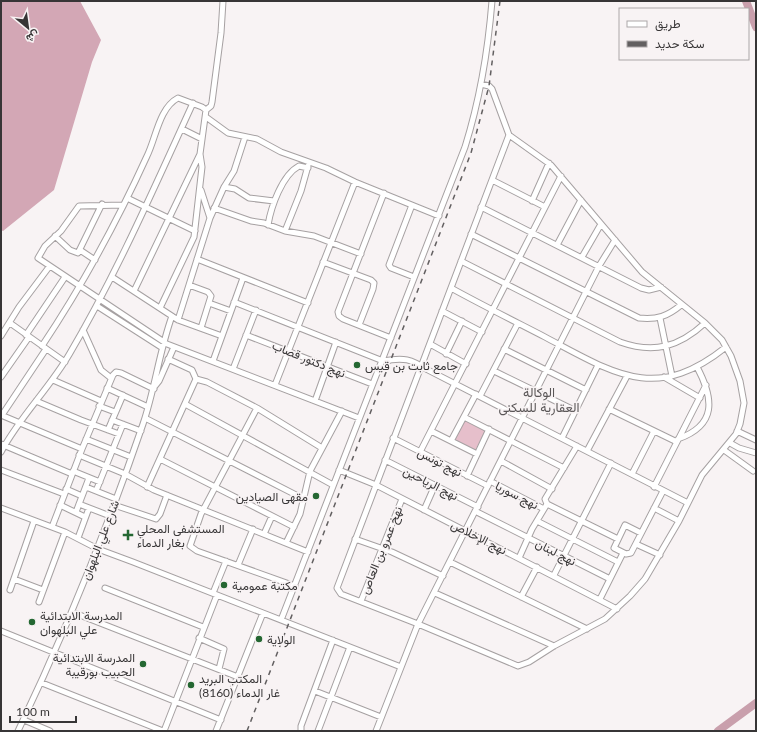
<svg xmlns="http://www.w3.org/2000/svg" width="757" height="732" viewBox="0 0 757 732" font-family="Lato,Vazirmatn,sans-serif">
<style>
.green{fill:#e6bfcb}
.forest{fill:#d3a7b5}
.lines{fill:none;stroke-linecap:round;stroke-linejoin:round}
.river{stroke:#c99fac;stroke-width:8}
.minor-casing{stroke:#a6a1a2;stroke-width:7}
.minor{stroke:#fff;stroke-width:5}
.rail{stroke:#625f60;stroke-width:1.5;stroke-dasharray:5 5;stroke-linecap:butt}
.poi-dot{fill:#246732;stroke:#f8f3f4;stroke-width:1.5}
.labels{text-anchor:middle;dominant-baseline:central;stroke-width:3.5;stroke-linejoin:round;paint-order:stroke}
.street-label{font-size:12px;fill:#373536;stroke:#f8f3f4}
.poi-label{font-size:12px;fill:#373536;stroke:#f8f3f4;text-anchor:start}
.neighbourhood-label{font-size:13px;fill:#5a5657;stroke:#f8f3f4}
</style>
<rect width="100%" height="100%" fill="#f8f3f4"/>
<!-- green -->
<path class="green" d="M465 419 486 430 475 451 454 440Z"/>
<!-- forest -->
<path class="forest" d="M1 1H80L101 40 92 62 54 190 3 231 1 230Z"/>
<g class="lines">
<!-- river -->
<path class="river" d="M746 1 756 27
M718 731 756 703"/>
<defs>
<path id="minor" d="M481 84 489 86 492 89 509 135 551 165 642 272 705 323 722 340 731 356 740 381 744 403 740 424 736 434 702 475 679 521 645 579 630 596 605 619 554 646 529 662 518 666 418 624 341 594 337 588 509 135
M206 110 211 106 212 102 221 33 223 1
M206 117 228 133 257 139 281 152 326 168 355 182 439 216
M182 129 202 139
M492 180 545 207
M224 187 235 189 249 198 274 201
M201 190 210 218
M384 193 338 312 339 316 343 319 391 338
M127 198 195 231
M532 201 549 163
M123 205 79 206 61 231 45 246 38 258 167 344 359 418
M412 205 389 265 391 268 414 277
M481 207 641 288 649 290 661 287
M214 208 251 221 264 223 285 231 314 236 361 254
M268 225C271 207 282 175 299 166L308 168
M285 231 301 191 308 166
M471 234 639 318C657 320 668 316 681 305
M55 236 70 250 78 253 102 204
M557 245 581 200
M80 250 95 260
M582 257 601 224
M197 259 308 303
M461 261 620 342C654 354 679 347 705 323
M323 262 371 280 374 283 373 289 359 325
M112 277 178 320 222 336
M189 285 208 292 211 296 201 328
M451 288C482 305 514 321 545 337 615 374 656 403 726 347
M234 302 383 361C404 357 411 359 428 370L688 503
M209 303 231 311
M97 306 161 347
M160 308 194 237 202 167 200 154
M442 311 482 332
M660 318 672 376
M178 320 210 218 224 187 234 171 245 137
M10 323 65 362
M83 330 101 370 111 378
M26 335 65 277
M246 335 372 384
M1 336 19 307 49 267
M430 344 466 364
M42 346C82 286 117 222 147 156 156 138 159 108 178 98L202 107 206 110 200 154 134 291
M504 349 586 390
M446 354 462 321
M213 361 243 278
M233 369 256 310
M494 371 576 411
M1 377 29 337
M664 377 700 398
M196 379 207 382 257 408 322 448
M53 380 101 401
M275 385 355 182
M155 386 159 381 174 347
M107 388 148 407
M480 396 518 323
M36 401 81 420 119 434
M315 401 336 342
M185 404 333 485
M99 406 115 412
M257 408 201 514 190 546 197 551 295 586
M609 409 677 442
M1 415 82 449
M2 415 46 349
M464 417 564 468
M145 418 304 499
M112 420 141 431
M108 430 123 395
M431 431 477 454
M737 431 756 440
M393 438 488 486
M562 438 598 365
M86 439 131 457
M678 439C717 425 714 399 697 367
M451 441 476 394
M730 443 739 448 756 453
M1 444 72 474
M724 450 753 471
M587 451 627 376
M1 452C20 416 50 388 70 353 117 273 154 188 193 103
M420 452 561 176
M79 455 125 474 154 490 308 552
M160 459 294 527
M385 460 478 507
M501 461 552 489
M1 470 64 494
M339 470 376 485 617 609
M73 471 100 482
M632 474 654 431
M467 476 489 429
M490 481 544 509
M86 487 116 499
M147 487 196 379 192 370 168 359
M654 487 706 385
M66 489 82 496
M96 491 123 424
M79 504 110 516
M547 504 618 539
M60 505 85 517
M114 505 156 519 160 514 167 495
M1 508 65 532 98 549 133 562 401 667
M654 508 679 521
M424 510 435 485
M475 511 610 579 623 553
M76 512 89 478
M537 521 618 562
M52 527 82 449 113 375 116 372 121 373 154 389
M641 533 625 525 614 548 626 554 631 553 663 491
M264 534 272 516
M78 538 89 508
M355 539 392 552 443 576
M286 543 300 514 310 471 342 411
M636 544 660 555
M519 558 532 529 547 504 545 499 577 446
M450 562 587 629
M238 565 253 529
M554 575 611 463
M14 579 43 590
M105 588 203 627
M10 590 34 521
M213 593 226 561
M435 593 554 646
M521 597 537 567
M600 599 610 579
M361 601 402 499
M39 602 65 532
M72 612 238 677
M281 620 465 147C480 99 488 51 492 1
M1 631 221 720
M199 638 224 649 219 669
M42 683 163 731
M315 691 381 717
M24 720 50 731
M18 731C66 631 107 529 143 424 155 389 159 352 172 316
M164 731 217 595
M216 731 263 613
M301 731V726L333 640
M318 731 350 647
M376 731 418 624 599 266 615 240"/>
</defs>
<!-- minor casing -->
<use href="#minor" class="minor-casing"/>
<!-- minor -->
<use href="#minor" class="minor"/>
<!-- rail -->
<path class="rail" d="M247 731 471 153 489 86 500 1"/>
</g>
<!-- markers -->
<g class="poi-dot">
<circle cx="357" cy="365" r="4"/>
<circle cx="316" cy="496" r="4"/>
<path d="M126 529h4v4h4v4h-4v4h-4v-4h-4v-4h4z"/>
<circle cx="224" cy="585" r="4"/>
<circle cx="32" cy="622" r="4"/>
<circle cx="259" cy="639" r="4"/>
<circle cx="143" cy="664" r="4"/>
<circle cx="191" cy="685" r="4"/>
</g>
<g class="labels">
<!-- street labels -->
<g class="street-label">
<text transform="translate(309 359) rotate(22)">نهج دكتور قصاب</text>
<text transform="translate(440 462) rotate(27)">نهج تونس</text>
<text transform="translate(431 483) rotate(27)">نهج الرياحين</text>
<text transform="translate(517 495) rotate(27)">نهج سوريا</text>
<text transform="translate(479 537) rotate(27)">نهج الإخلاص</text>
<text transform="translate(100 540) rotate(-69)">شارع علي البلهوان</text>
<text transform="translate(381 550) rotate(-68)">نهخ عمرو بن العاص</text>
<text transform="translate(556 552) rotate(27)">نهج لبنان</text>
</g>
<!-- poi labels -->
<g class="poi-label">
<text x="365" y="365">جامع ثابت بن قیس</text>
<text x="308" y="496" text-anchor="end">مقهى الصيادين</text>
<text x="137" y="528">المستشفى المحلي<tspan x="137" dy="14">بغار الدماء</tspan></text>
<text x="232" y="585">مكتبة عمومية</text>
<text x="40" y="615">المدرسة الابتدائية<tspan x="40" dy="14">علي البلهوان</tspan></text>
<text x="267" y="639">الولاية</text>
<text x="135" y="657" text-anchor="end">المدرسة الابتدائية<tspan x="135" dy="14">الحبيب بورقيبة</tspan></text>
<text x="199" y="678">المكتب البريد<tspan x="199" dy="14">غار الدماء (8160)</tspan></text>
</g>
<!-- neighbourhood labels -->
<g class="neighbourhood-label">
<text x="539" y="392">الوكالة<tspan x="539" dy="15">العقارية للسكنى</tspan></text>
</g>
</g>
<!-- border -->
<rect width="757" height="732" fill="none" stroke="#373536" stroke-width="4"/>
<!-- legend -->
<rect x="619" y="8" width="130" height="52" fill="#f8f3f4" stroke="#aba7a8"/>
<rect x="627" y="21" width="20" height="6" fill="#ffffff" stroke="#aba7a8"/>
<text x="655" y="28" font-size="12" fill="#373536">طريق</text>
<rect x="627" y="41" width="20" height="6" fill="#625f60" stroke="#aba7a8"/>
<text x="655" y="48" font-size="12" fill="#373536">سكة حديد</text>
<!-- north arrow -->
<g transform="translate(28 28) rotate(151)" stroke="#f8f3f4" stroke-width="3" paint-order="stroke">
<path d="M0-3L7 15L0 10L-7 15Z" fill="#373536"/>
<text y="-6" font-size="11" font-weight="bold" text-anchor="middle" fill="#373536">ش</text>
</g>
<!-- scale -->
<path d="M10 716v6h66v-6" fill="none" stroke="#373536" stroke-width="2"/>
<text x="16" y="716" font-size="12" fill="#373536" stroke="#f8f3f4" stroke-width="3" paint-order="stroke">100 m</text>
</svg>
